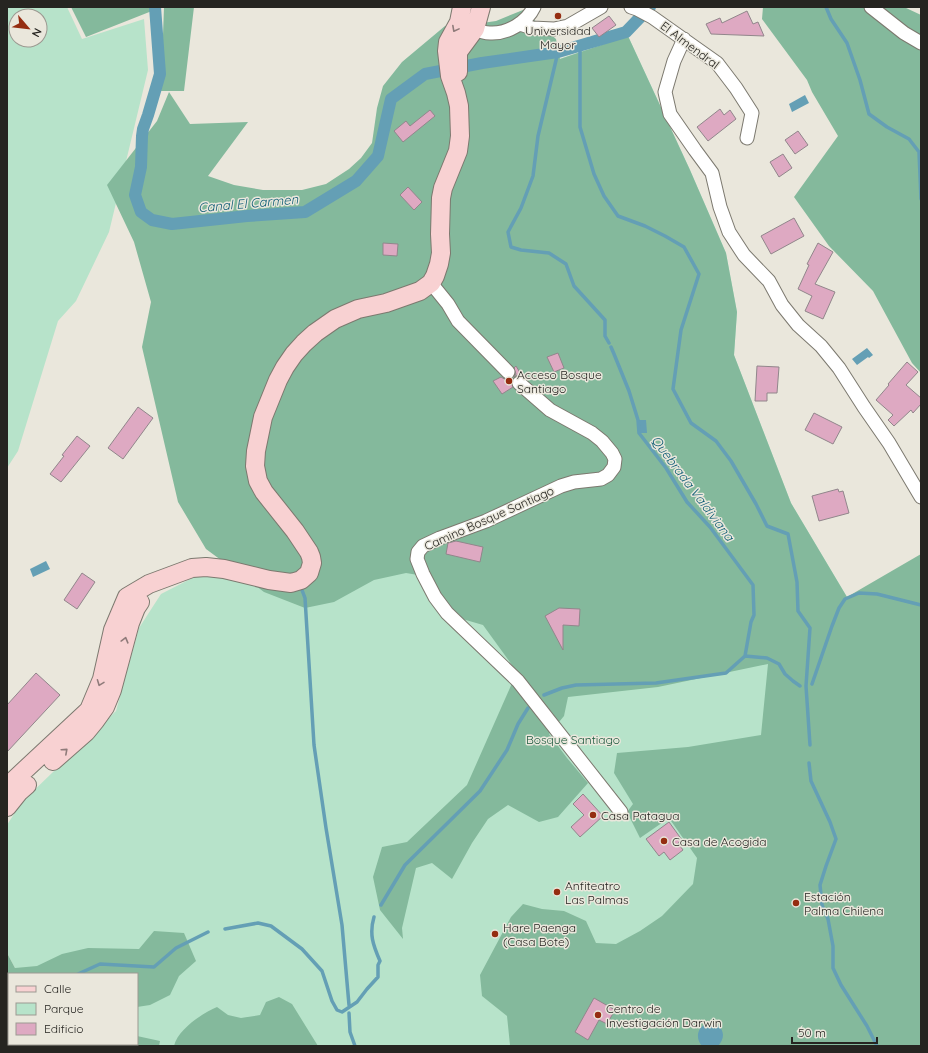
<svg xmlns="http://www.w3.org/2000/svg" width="928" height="1053" viewBox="0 0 928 1053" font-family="Quicksand,sans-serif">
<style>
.green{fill:#b7e3ca;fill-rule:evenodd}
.forest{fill:#84b99c}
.water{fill:#649fb5}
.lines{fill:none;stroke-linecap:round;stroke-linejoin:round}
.stream{stroke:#649fb5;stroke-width:3.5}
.canal{stroke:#649fb5;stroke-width:12}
.building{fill:#dea9c2;stroke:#91868b}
.street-casing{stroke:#7c796f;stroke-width:15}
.secondary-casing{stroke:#7c796f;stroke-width:20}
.street{stroke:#fff;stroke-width:13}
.secondary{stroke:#f8d1d2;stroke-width:18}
.oneway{stroke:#8f7b7a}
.poi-dot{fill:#952d11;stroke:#eae7dc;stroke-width:1.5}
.labels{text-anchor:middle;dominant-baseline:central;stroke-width:3;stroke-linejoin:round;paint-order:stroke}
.poi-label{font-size:12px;fill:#262521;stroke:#eae7dc;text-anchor:start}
.street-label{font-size:12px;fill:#262521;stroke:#eae7dc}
.park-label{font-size:12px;fill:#1a593d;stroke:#eae7dc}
.water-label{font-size:13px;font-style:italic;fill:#0c5c74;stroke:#eae7dc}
</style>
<rect width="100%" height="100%" fill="#eae7dc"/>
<!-- green -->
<path class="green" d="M7 7H67L82 39 144 19 148 70 109 232 76 301 58 321 18 451 7 468ZM16 16H40V40H16Z
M628 36 690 170 726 253 737 312 734 355 791 503 847 597 921 1046H7V1001L9 1044H137V974H28L15 968 7 953V825L21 803 116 711 139 628 161 594 204 572 266 585 559 59Z"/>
<!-- forest -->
<path class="forest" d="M71 7H162L86 37Z
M164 7H194L184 91H161Z
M763 7H904L921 15V373L912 363 873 291 829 246 794 197 838 136 812 92 807 80 762 19Z
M523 10 556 39 560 59 628 36 690 170 726 253 737 312 734 355 791 503 847 597 921 554V1046H506L510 1045 507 1016 482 996 480 975 511 917 523 904 542 909 564 911 586 921 596 943 616 944 640 931 662 916 693 884 697 858 669 818 640 838 627 812 633 804 614 773 617 753 688 747 761 735 768 664 658 687 568 697 564 716 549 734 567 758 588 783 558 817 539 822 508 805 488 819 472 843 452 879 432 863 416 868 402 928 403 939 380 910 373 877 382 847 407 842 467 785 517 672 483 625 459 618 440 596 430 577 406 573 374 580 334 602 305 608 264 592 206 549 178 502 142 347 151 302 134 242 107 185 157 121 169 92 190 124 248 122 208 176 234 185 263 190H302L326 184 349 169 361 158 372 143 377 108 383 86 402 62 445 26 455 24H475L496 21Z
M154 931 184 933 196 961 179 976 170 995 150 1005 137 1007V974H9V1044H20L19 1046H7V953L15 968 37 966 62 954 88 948 139 949Z
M279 997 292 1004 318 1046H174C178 1029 203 1013 217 1007L228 1015 241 1018 260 1015 266 1002Z
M137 1036 160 1041 159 1046H98L102 1044H137Z"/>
<!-- water -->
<path class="water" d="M805 95 809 103 792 112 789 104Z
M867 348 873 355 869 358 868 357 857 365 852 359Z
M646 420 647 433H639L638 420Z
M46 561 50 569 33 577 30 569Z
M708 1023C722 1022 728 1036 718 1046H702C695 1038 697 1027 708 1023Z"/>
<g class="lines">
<!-- stream -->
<path class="stream" d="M826 7 831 19 847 43 860 80 869 114 887 127 909 139 919 152 921 199
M580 45V127L594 174 604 196 618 216 645 226 665 236 684 247 699 274 681 330 673 389 691 423 716 441 731 461 756 504 767 526 788 534 797 582 798 611 810 628 806 686 810 745
M558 52 538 136 533 176 521 208 508 232 511 247 521 250 549 253 566 264 574 286 605 320V336L609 343
M302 590 305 598 314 745 326 828 342 925 349 1005
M745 656 767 658 779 664 785 674 793 681 800 686
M812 684 832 626 839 608 845 599 859 593 877 594 921 605
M544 695 562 688 576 685 656 683 726 673 745 656 751 622 754 615 753 585 710 527 687 502 666 468 639 433 638 420 629 391 614 354 611 347
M809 763 811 781 830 822 836 839 826 866 820 885 822 905 828 919 833 946V968L841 985 867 1026 877 1046
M381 905 405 865 480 791 507 750 518 724 528 708
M225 929 258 923 271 926 302 949 322 971 332 1001 337 1010 342 1012 357 1002 367 989 378 977V965L380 961C373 945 369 934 374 917
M78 974 100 964 154 967 176 948 208 932
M7 1005H9
M349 1013 350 1032 355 1046"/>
<!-- canal -->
<path class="canal" d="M155 7 160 74 148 115 143 129 142 136 141 167 135 195 141 212 152 220 172 224 247 216 305 212 356 181 378 156 391 99 425 74 482 63 558 52 626 32 650 7"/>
</g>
<!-- building -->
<path class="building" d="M747 11 753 24 758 22 764 36 711 34 706 24 720 18 722 23Z
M609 16 616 25 599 37 592 28Z
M720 109 724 115 730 110 736 119 708 141 697 127Z
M430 110 435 116 403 142 394 131 406 121 410 126Z
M798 131 808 145 795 154 785 140Z
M783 154 792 168 779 177 770 162Z
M408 187 422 202 414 210 400 195Z
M794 218 804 236 771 254 761 236Z
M383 243 398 244 397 256 383 255Z
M818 243 833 252 815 284 835 292 823 319 805 311 812 296 798 289 809 265 807 264Z
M558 353 564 368 554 372 547 357Z
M907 362 918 372 906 385 921 398V404L913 413 911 410 894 426 888 420 893 415 876 400 889 385 888 384Z
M516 366 522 376 517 375 514 377 516 374 514 368Z
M757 366 779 367 777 393H767V401H755Z
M501 377 506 380H510L513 378 511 382 513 387 502 394 493 381Z
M138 407 153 418 123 459 108 448Z
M814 413 842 427 833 444 805 430Z
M77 436 90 446 61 482 50 474 64 456 62 455Z
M838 489 839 492 843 491 849 513 819 521 812 496Z
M456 541 483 547 480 562 446 554 448 543Z
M82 573 95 582 77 609 64 600Z
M559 608 580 609 579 626 563 625V650L545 616Z
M36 673 60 695 7 752V705Z
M583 794 603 816 580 837 571 827 584 815 573 804Z
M669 822 682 840 678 843 683 850 670 860 664 852 659 856 646 839Z
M594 998 615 1010 607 1024 599 1020 588 1040 575 1032Z"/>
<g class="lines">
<defs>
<path id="street" d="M631 7 637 9 652 17 717 63 736 88 752 113 747 138
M871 7 904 33 921 43
M520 24 532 28 554 29 568 26 601 7
M475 29C479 31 485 33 490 33 508 34 527 22 534 7
M684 39 674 61 665 92 670 114 695 150 712 173 720 207 729 232 744 255 769 281 782 305 798 325 821 346 839 368 864 407 889 443 921 497
M431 283 448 304 458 321 508 372
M519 383 550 410 592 433 602 441 612 453 615 459 614 467 608 475 601 479 574 482 561 486 486 521 440 538 423 546 418 552 417 559 423 574 435 597 447 613 518 681 621 812"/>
<path id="secondary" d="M458 72V52L475 29 481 7
M53 761 86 732 95 721 105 707 112 690 130 623 136 608 140 602
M7 790 13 781 89 710 102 679 113 630 127 597 149 584 192 568 206 567 224 569 269 580 291 583 301 580 309 573 312 563 311 557 309 552 295 531 264 492 258 481 255 466 256 451 263 417 278 380 285 367 294 354 304 343 315 333 335 319 358 309 386 303 420 291 431 283 435 276 439 264 441 253 440 234 441 198 443 188 458 151 460 136 459 106 456 93 450 76 447 51 448 42 459 22 462 7
M7 807 19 792 27 785"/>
</defs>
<!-- street casing -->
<use href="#street" class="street-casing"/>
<!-- secondary casing -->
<use href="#secondary" class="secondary-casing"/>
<!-- street -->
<use href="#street" class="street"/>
<!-- secondary -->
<use href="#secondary" class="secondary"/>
</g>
<!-- one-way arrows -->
<defs><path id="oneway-chevron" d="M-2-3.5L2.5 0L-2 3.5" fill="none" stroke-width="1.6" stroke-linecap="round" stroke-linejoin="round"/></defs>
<g class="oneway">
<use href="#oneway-chevron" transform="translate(455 29) rotate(118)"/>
<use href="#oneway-chevron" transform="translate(125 640) rotate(-75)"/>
<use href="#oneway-chevron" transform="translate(100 683) rotate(111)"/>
<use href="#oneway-chevron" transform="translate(65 751) rotate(-42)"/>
</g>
<!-- markers -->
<g class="poi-dot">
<circle cx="558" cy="16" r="4"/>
<circle cx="509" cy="381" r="4"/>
<circle cx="593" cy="815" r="4"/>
<circle cx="664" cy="841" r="4"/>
<circle cx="557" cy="892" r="4"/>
<circle cx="796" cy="903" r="4"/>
<circle cx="495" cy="934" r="4"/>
<circle cx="598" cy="1015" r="4"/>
</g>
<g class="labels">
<!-- poi labels -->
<g class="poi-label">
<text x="558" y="30" text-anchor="middle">Universidad<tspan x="558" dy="14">Mayor</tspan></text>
<text x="517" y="374">Acceso Bosque<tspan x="517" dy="14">Santiago</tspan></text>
<text x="601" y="815">Casa Patagua</text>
<text x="672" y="841">Casa de Acogida</text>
<text x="565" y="885">Anfiteatro<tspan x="565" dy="14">Las Palmas</tspan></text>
<text x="804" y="896">Estación<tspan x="804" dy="14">Palma Chilena</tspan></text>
<text x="503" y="927">Hare Paenga<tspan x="503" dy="14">(Casa Bote)</tspan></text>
<text x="606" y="1008">Centro de<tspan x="606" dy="14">Investigación Darwin</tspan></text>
</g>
<!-- street labels -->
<g class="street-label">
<text transform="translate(690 45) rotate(37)">El Almendral</text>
<text transform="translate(489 518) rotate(-24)">Camino Bosque Santiago</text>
</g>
<!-- park labels -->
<g class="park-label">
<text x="573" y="739">Bosque Santiago</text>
</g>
<!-- water labels -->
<g class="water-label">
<text transform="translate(248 203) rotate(-5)">Canal El Carmen</text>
<text transform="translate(693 488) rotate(53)">Quebrada Valdiviana</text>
</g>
</g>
<!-- border -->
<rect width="928" height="1053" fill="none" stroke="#262521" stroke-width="16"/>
<!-- legend -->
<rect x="8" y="973" width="130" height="72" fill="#eae7dc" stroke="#9c9991"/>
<rect x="16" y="986" width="20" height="6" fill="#f8d1d2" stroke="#9c9991"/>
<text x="44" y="993" font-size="12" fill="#262521">Calle</text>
<rect x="16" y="1003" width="20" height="12" fill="#b7e3ca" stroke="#9c9991"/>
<text x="44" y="1013" font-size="12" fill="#262521">Parque</text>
<rect x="16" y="1023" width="20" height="12" fill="#dea9c2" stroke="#9c9991"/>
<text x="44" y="1033" font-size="12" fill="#262521">Edificio</text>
<!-- north arrow -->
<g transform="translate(28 28) rotate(118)"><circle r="19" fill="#eae7dc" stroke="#9c9991"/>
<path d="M0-3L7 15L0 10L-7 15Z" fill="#952d11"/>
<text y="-6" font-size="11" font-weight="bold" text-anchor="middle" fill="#262521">N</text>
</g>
<!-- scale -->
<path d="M792 1037v6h85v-6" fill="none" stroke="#262521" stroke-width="2"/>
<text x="798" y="1037" font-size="12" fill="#262521" stroke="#eae7dc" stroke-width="3" paint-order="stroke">50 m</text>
</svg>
